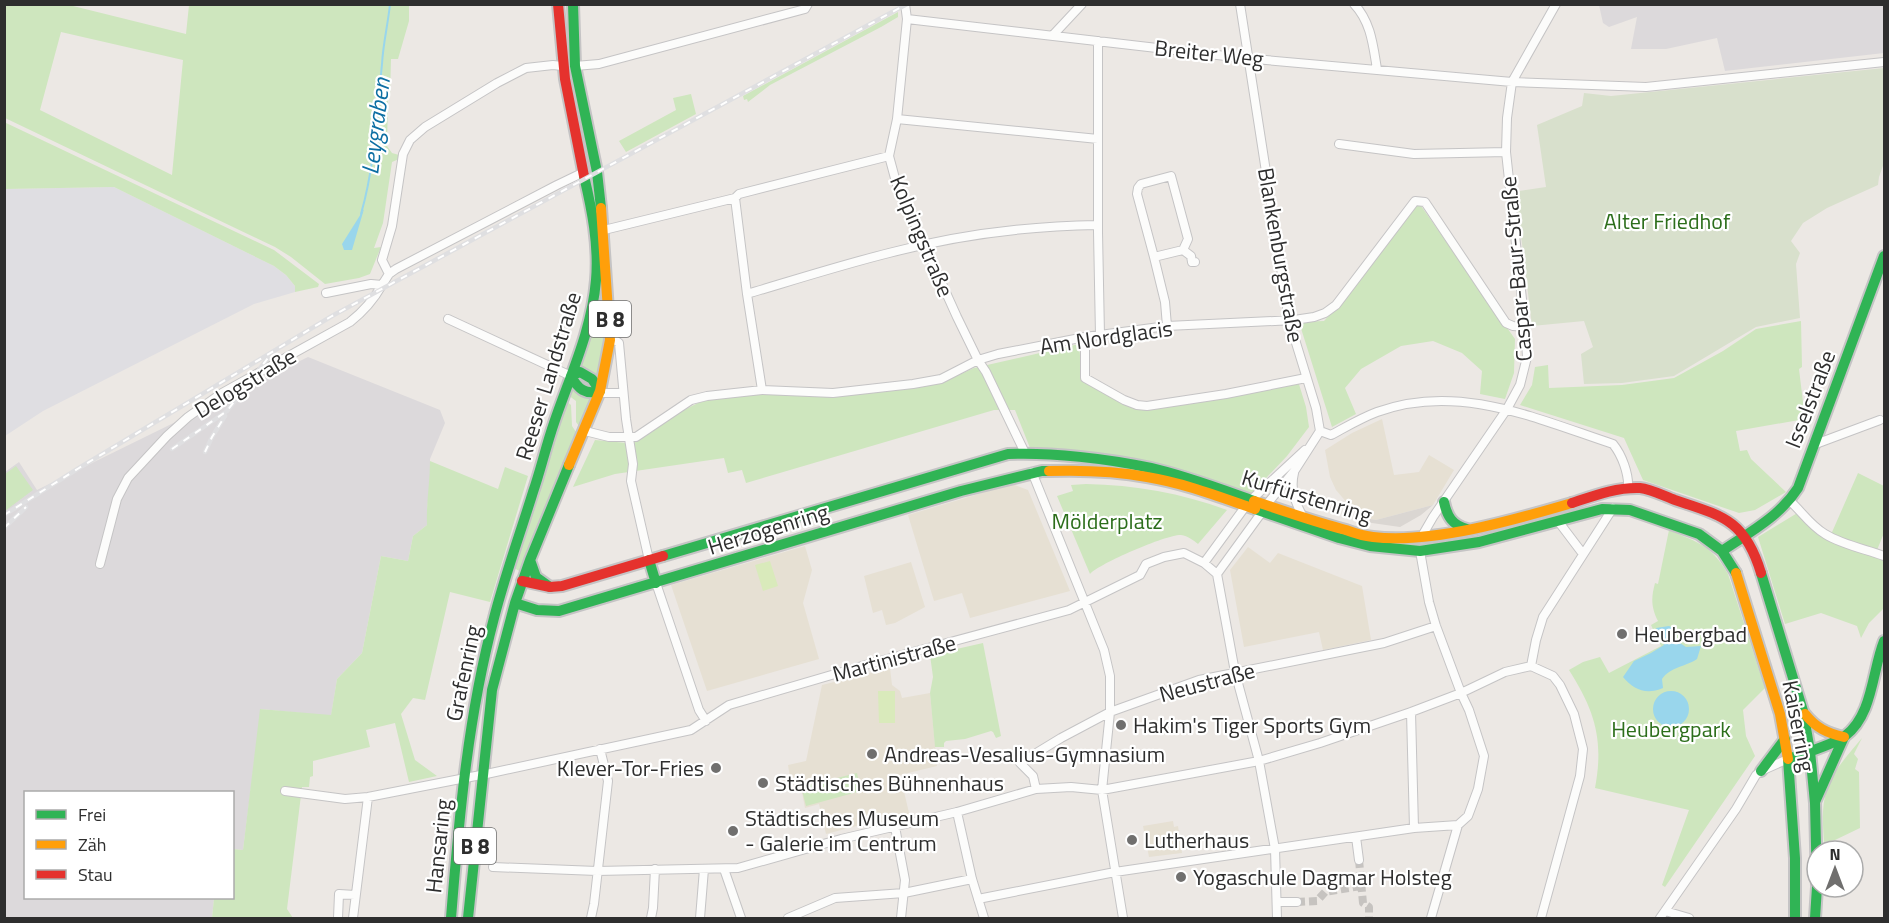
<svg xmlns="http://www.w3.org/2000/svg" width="1889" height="923" viewBox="0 0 1889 923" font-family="'Titillium Web',sans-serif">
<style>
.industrial{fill:#dcd9db}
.education{fill:#e6e0d3}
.airport{fill:#dfdee2}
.green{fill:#cee6be;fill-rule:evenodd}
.cemetery{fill:#d8e0cc}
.pitch{fill:#d9eabb}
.plaza{fill:#dad6d2}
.water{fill:#99d6ec}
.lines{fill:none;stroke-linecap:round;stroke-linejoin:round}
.stream{stroke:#99d6ec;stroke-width:2}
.street-tunnel{stroke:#c6c3c0;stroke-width:8;stroke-dasharray:8 4;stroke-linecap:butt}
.street-casing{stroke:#c5c4c5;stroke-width:10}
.fast-casing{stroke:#c5c4c5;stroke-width:14}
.slow-casing{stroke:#c5c4c5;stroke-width:14}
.jam-casing{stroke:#c5c4c5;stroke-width:14}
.street{stroke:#fcfcfb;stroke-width:8}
.fast{stroke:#30b455;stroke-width:10}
.slow{stroke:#ff9f0a;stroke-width:10}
.jam{stroke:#e5322d;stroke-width:10}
.rail-casing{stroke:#dfdfe1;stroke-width:4.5}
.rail{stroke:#fff;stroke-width:2;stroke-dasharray:7;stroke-linecap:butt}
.poi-dot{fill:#706f6e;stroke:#fff;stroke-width:2}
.labels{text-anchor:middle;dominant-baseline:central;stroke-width:4.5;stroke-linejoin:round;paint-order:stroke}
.shield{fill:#fff;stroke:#6d6d6d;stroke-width:1.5}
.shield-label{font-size:21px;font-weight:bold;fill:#2e2e2e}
.street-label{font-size:22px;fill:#2e2e2e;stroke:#fff}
.park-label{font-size:22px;fill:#2c6e1b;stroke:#fff}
.poi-label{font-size:22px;fill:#2e2e2e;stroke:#fff;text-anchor:start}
.water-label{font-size:24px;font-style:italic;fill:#0d6fa3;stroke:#fff}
</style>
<rect width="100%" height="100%" fill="#ece8e4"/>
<!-- industrial -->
<path class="industrial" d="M1599 5H1884V53L1725 71 1717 38 1666 49H1631L1637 17 1609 27 1603 23Z
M308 357 440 410 445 423 430 459V485L427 509V525L413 536 408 561 381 556 362 653 337 679 331 716 261 709 243 850 233 849 232 792H26V898H214L212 918H5V472L19 462 37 490Z"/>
<!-- education -->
<path class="education" d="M1382 419 1394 475 1419 472 1429 455 1454 470 1433 505 1376 520 1359 517 1336 490 1330 477 1325 450 1352 433Z
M1012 484 1028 490 1070 591 970 618 962 593 934 601 908 515Z
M805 546 812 570 803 603 819 659 707 691 671 585Z
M1248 547 1270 563 1278 553 1362 586 1371 640 1323 650 1319 632 1244 647 1230 570Z
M911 562 925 607 895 623 886 625 882 610 873 613 864 576Z
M890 668 892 685 900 691 902 698 930 693 937 766 900 775 910 817 869 827 868 823 826 834 819 804 805 808 800 782 791 784 788 765 806 761 822 685Z
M1173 821 1174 827 1178 826 1182 853 1149 857 1143 826Z"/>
<!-- airport -->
<path class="airport" d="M114 187 274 266 286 275 295 286V292L254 304 43 411 5 436 4 189Z"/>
<!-- green -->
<path class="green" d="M5 5H69L186 34 189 5H409V21L398 59H391L390 95 388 99 387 146 392 153 399 155V159L392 162 383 223 374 248 381 247 370 274 359 278 325 284 291 257 275 247 5 118ZM61 32 183 60 172 175 40 110Z
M898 12V17L881 27 770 85 748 102 747 99 744 100 743 96Z
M691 94 696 114 626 152 619 141 676 110 673 98Z
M4 122 274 250 319 284 318 287 295 292V286L286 275 274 266 114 187 5 189Z
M1419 203 1515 339 1514 373 1505 399 1480 394 1482 371 1462 353 1433 341 1401 346 1361 369 1345 388 1356 414 1332 427 1299 322 1324 321 1348 295Z
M600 272 605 339 599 377 578 366Z
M1801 321 1802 367 1799 369 1805 419 1736 431 1740 451 1747 450 1751 459 1786 492 1755 510 1739 513 1643 480 1624 438 1520 405 1532 385 1535 367 1548 365 1549 388 1622 385 1674 378 1723 351 1756 329Z
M1079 344 1082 379 1138 407 1298 381 1306 407 1309 427 1287 456 1251 494 1148 463 1030 448 1015 410H994L746 483 742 470 728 473 724 458 615 474 573 487 595 440 627 443 636 442 680 412 698 403 716 398 763 393 833 397 922 386 942 382 974 368Z
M571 388 593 399 581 429 576 422V401L568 395Z
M566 401 571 405 572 426 578 435 521 572 514 568Z
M430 461 498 489 505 467 528 476 490 602 450 592 425 700 413 698 401 714 415 760 437 776 409 782 395 723 366 730 370 747 313 761V776L310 777 309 787H302L287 909 293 918H212L214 898H232L233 849 243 850 260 709 331 715 337 679 362 653 381 556 408 561 413 536 427 525C426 503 430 483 430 461Z
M16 466 33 490 5 511V474Z
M1858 473 1884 486V533L1875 555 1884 559V608L1869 623 1861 638 1857 626 1821 613 1785 624 1758 537 1799 512 1829 539Z
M1086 484C1135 485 1181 493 1227 510L1198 544C1193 540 1188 536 1181 535 1168 534 1100 563 1090 574L1057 496 1073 491 1071 485Z
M1669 530C1699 543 1711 545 1728 574L1765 688 1743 710 1746 736 1755 756 1665 887 1662 885 1689 810 1595 788C1604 740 1595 711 1569 670L1583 662 1600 657 1609 673 1661 646 1651 625 1658 621C1651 607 1651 598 1655 583L1658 584Z
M983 643 1001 736 996 738 993 732 991 731 965 739 946 741 944 743V747H935L930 693 933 677 930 655Z
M1862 738 1854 754 1858 759 1855 769 1859 772 1860 828 1835 840 1824 842C1823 825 1821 806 1827 790 1833 770 1849 754 1862 738Z
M857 773 861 791 806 806 801 787Z"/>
<!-- cemetery -->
<path class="cemetery" d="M1884 68V163L1879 177 1878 185 1827 208 1803 223 1791 241 1800 253 1796 264 1800 318 1756 327 1674 376 1622 383 1584 384 1581 354 1593 347 1584 321 1532 326 1516 194 1519 191 1546 187 1537 125 1582 106 1584 93 1611 96Z"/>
<!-- pitch -->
<path class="pitch" d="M770 561 778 586 763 591 755 565Z
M878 691H895V723H879Z"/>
<!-- plaza -->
<path class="plaza" d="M1433 505 1421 515 1400 527 1358 521 1359 517 1376 520Z"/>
<!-- water -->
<path class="water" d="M364 209 352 250H344L342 244Z
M1669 626 1677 630V641L1686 647 1701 646 1697 659C1685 667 1670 667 1662 679L1663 688C1646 695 1634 690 1623 677L1634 661 1651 653 1664 645 1656 628Z
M1653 709a18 18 0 1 1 36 0a18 18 0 1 1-36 0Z"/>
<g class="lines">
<!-- stream -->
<path class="stream" d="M361 214C375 165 377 114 382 64 383 44 388 24 390 4"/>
<!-- street-tunnel -->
<path class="street-tunnel" d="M1359 860 1363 903 1369 907V918
M1297 902 1317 901 1325 892 1361 886"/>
<defs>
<path id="street" d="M905 4 907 19 897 119 889 156 896 182 957 317 978 360 986 372 1025 453
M1240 4 1289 320 1316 408 1320 431 1295 470 1267 504
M1354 4C1371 22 1373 45 1377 69
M907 19 1243 58 1512 82 1646 87 1884 62
M1053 35 1082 4
M1098 41V232L1100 335
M575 66 599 64 805 9 808 4
M897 119 1098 139
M1339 144 1414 154 1506 152
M735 198 747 294 762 390
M604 230 735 198 739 194 889 156
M1183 250 1191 256 1192 262H1195
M1154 257 1137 194 1138 188 1141 184 1171 176 1188 239 1183 250 1154 257 1165 302 1167 326
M389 274 382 260 392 226 403 154 410 140 425 127 497 83 526 68 553 65 562 66
M326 293 371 284 382 285 389 274 396 269 557 185 584 172
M747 294C794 280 841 265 889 253 957 235 1027 226 1098 225
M448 319 571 376
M1085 337V378L1124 400 1137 405 1147 406 1226 394 1306 378
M615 340 619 343 626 419 633 464 631 481 649 560
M600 391 604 393H623
M585 431 609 437H636L691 400 707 396 762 390 833 393 913 384 941 379 978 360 998 354 1085 337 1167 326 1294 320 1314 317 1325 313 1336 305 1415 201 1425 202 1506 323 1513 326 1525 327
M1320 431 1331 435C1346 427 1361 418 1377 412 1458 382 1537 419 1613 444 1622 455 1629 474 1628 488
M1813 445 1880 420
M1032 472 1104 650 1110 676V712L1102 790 1123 918
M1294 473C1290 489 1295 502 1303 517
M1252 499 1305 450
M1790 501C1802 512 1811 526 1825 534 1843 545 1865 549 1884 556
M1558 521 1583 554
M1422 536 1433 517 1507 409 1520 385 1527 357 1525 327 1506 152 1507 118 1512 82 1556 4
M1204 563 1245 507
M100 564 117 499 128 478 167 436 188 417 222 393 350 322C364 311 373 301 382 285
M1217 574 1235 672 1259 761 1275 849 1277 918
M1217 574 1262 512
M656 583 699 710 706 721
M1531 666 1553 676 1560 685 1574 714 1583 749 1580 776 1541 918
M1531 666 1536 640 1543 617 1613 508
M1411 712 1414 828
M1036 789 1033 776 1020 763 1061 738 1110 712 1199 680 1384 643 1436 626
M285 791 345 799 368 797 491 773 691 730 729 705 869 664 1069 610 1140 575 1146 564 1164 557 1184 553 1204 563 1217 574
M957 812 972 879 984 918
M895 827 905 880 901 918
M1356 837 1359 860
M493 867 597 871 738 868 841 839 957 812 1036 789 1071 787 1102 790 1259 761 1320 743 1411 712 1461 693 1505 672 1531 666
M724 869 741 918
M978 899 1115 872 1414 828 1458 825 1468 816 1478 789 1484 756 1469 710 1461 693 1436 626 1429 602 1420 551
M1277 902H1297
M1665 911 1689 918
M338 918 339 894 355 895
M353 918 368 797
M591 918 594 904 608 781 600 749
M651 918 653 908 655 869
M700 918 704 869
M788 918 835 898 904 893 972 879
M1431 918 1458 825
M1660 918 1736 809 1756 775 1761 771 1788 759"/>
<path id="fast" d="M573 4 575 66 597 172 601 208
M580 372 592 379 600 391C585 395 578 389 571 376Z
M1444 502C1447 516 1452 525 1467 529
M1255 509 1339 538 1370 546 1420 551 1479 542 1602 509 1630 510 1699 534 1722 551 1736 573
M1722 551C1750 532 1779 517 1798 488L1884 256
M663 556 1008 454C1050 452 1110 459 1151 468 1186 476 1220 489 1254 501
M530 560 536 577 550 587
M649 560 656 583
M1761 573 1803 711 1810 751
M515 603 537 610 559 611 961 491 1042 471H1049
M1810 751 1815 803 1817 887
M1761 771 1785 739
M1815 802 1844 737
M451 918C459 817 468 716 494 618 505 575 520 534 533 492 541 469 546 446 554 423 570 376 592 330 596 280 599 245 592 210 584 176
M468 918 492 690 515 603 530 560 569 465
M1795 918V858L1788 759C1802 754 1835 744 1845 736 1873 715 1872 671 1884 641
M1815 918 1817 887"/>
<path id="slow" d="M569 465 600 391 610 340 601 208
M1049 471C1082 470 1115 471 1147 477 1184 483 1220 497 1255 509
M1254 501C1284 511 1315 522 1346 530 1354 533 1364 536 1373 537 1432 544 1514 520 1572 503
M1736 573 1780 714 1788 759
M1805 714C1816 728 1827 733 1844 737"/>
<path id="jam" d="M558 4 565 79 584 176
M1572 503C1593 496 1616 487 1640 488 1651 489 1664 496 1675 500 1723 516 1745 520 1761 573
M522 581 550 587 562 586 663 556"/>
</defs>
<!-- street casing -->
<use href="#street" class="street-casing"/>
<!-- fast casing -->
<use href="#fast" class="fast-casing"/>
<!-- slow casing -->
<use href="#slow" class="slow-casing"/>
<!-- jam casing -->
<use href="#jam" class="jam-casing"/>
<!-- street -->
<use href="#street" class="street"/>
<!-- fast -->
<use href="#fast" class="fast"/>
<!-- slow -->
<use href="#slow" class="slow"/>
<!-- jam -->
<use href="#jam" class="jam"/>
<defs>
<path id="rail" d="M172 449 227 411 268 358
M205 452 212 437 225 416
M4 515 79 468 332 316 907 4
M4 528 26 507"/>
</defs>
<!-- rail casing -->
<use href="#rail" class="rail-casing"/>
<!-- rail -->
<use href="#rail" class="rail"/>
</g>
<!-- markers -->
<g class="poi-dot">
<circle cx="1622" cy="634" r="6"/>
<circle cx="1121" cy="725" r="6"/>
<circle cx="872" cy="754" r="6"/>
<circle cx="716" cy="768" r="6"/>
<circle cx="763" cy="783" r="6"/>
<circle cx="733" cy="831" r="6"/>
<circle cx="1132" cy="840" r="6"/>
<circle cx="1181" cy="877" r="6"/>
</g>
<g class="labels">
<!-- shield labels -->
<g class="shield">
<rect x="589" y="301" width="42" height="36" rx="4.5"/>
<rect x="454" y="828" width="42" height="36" rx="4.5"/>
</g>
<g class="shield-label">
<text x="610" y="319">B 8</text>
<text x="475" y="846">B 8</text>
</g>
<!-- street labels -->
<g class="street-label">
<text transform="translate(1209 53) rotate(6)">Breiter Weg</text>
<text transform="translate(922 236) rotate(67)">Kolpingstraße</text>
<text transform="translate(1281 255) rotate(80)">Blankenburgstraße</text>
<text transform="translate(1516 269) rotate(-95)">Caspar-Baur-Straße</text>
<text transform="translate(1106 337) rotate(-8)">Am Nordglacis</text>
<text transform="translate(548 376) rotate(-73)">Reeser Landstraße</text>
<text transform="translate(245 383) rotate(-31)">Delogstraße</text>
<text transform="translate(1810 399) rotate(-69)">Isselstraße</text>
<text transform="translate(1307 496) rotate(17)">Kurfürstenring</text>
<text transform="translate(768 529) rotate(-17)">Herzogenring</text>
<text transform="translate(894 658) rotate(-15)">Martinistraße</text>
<text transform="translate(463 673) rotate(-78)">Grafenring</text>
<text transform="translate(1207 682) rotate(-15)">Neustraße</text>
<text transform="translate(1799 726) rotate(79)">Kaiserring</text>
<text transform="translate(438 846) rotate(-84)">Hansaring</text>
</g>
<!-- park labels -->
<g class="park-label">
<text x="1667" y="221">Alter Friedhof</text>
<text x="1107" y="521">Mölderplatz</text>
<text x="1671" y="729">Heubergpark</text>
</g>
<!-- poi labels -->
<g class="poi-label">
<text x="1634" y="634">Heubergbad</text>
<text x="1133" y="725">Hakim's Tiger Sports Gym</text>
<text x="884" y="754">Andreas-Vesalius-Gymnasium</text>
<text x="704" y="768" text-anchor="end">Klever-Tor-Fries</text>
<text x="775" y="783">Städtisches Bühnenhaus</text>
<text x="745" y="818">Städtisches Museum<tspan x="745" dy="25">- Galerie im Centrum</tspan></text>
<text x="1144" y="840">Lutherhaus</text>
<text x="1193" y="877">Yogaschule Dagmar Holsteg</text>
</g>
<!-- water labels -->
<g class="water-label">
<text transform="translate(375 126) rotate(-83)">Leygraben</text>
</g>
</g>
<!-- border -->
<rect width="1889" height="923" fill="none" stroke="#2e2e2e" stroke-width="12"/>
<!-- legend -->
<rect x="24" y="791" width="210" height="108" fill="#ffffff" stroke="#ababab" stroke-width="1.5"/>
<rect x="36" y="810" width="30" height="9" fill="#30b455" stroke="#ababab" stroke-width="1.5"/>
<text x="78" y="821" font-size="18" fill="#2e2e2e">Frei</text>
<rect x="36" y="840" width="30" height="9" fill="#ff9f0a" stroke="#ababab" stroke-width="1.5"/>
<text x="78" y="851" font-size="18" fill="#2e2e2e">Zäh</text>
<rect x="36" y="870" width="30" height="9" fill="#e5322d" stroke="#ababab" stroke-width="1.5"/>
<text x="78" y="881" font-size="18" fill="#2e2e2e">Stau</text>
<!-- north arrow -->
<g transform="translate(1835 869)"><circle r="28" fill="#ffffff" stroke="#ababab" stroke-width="1.5"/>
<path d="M0-4.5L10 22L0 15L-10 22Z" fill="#706f6e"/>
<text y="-9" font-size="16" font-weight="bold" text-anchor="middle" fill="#2e2e2e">N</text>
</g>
</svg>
